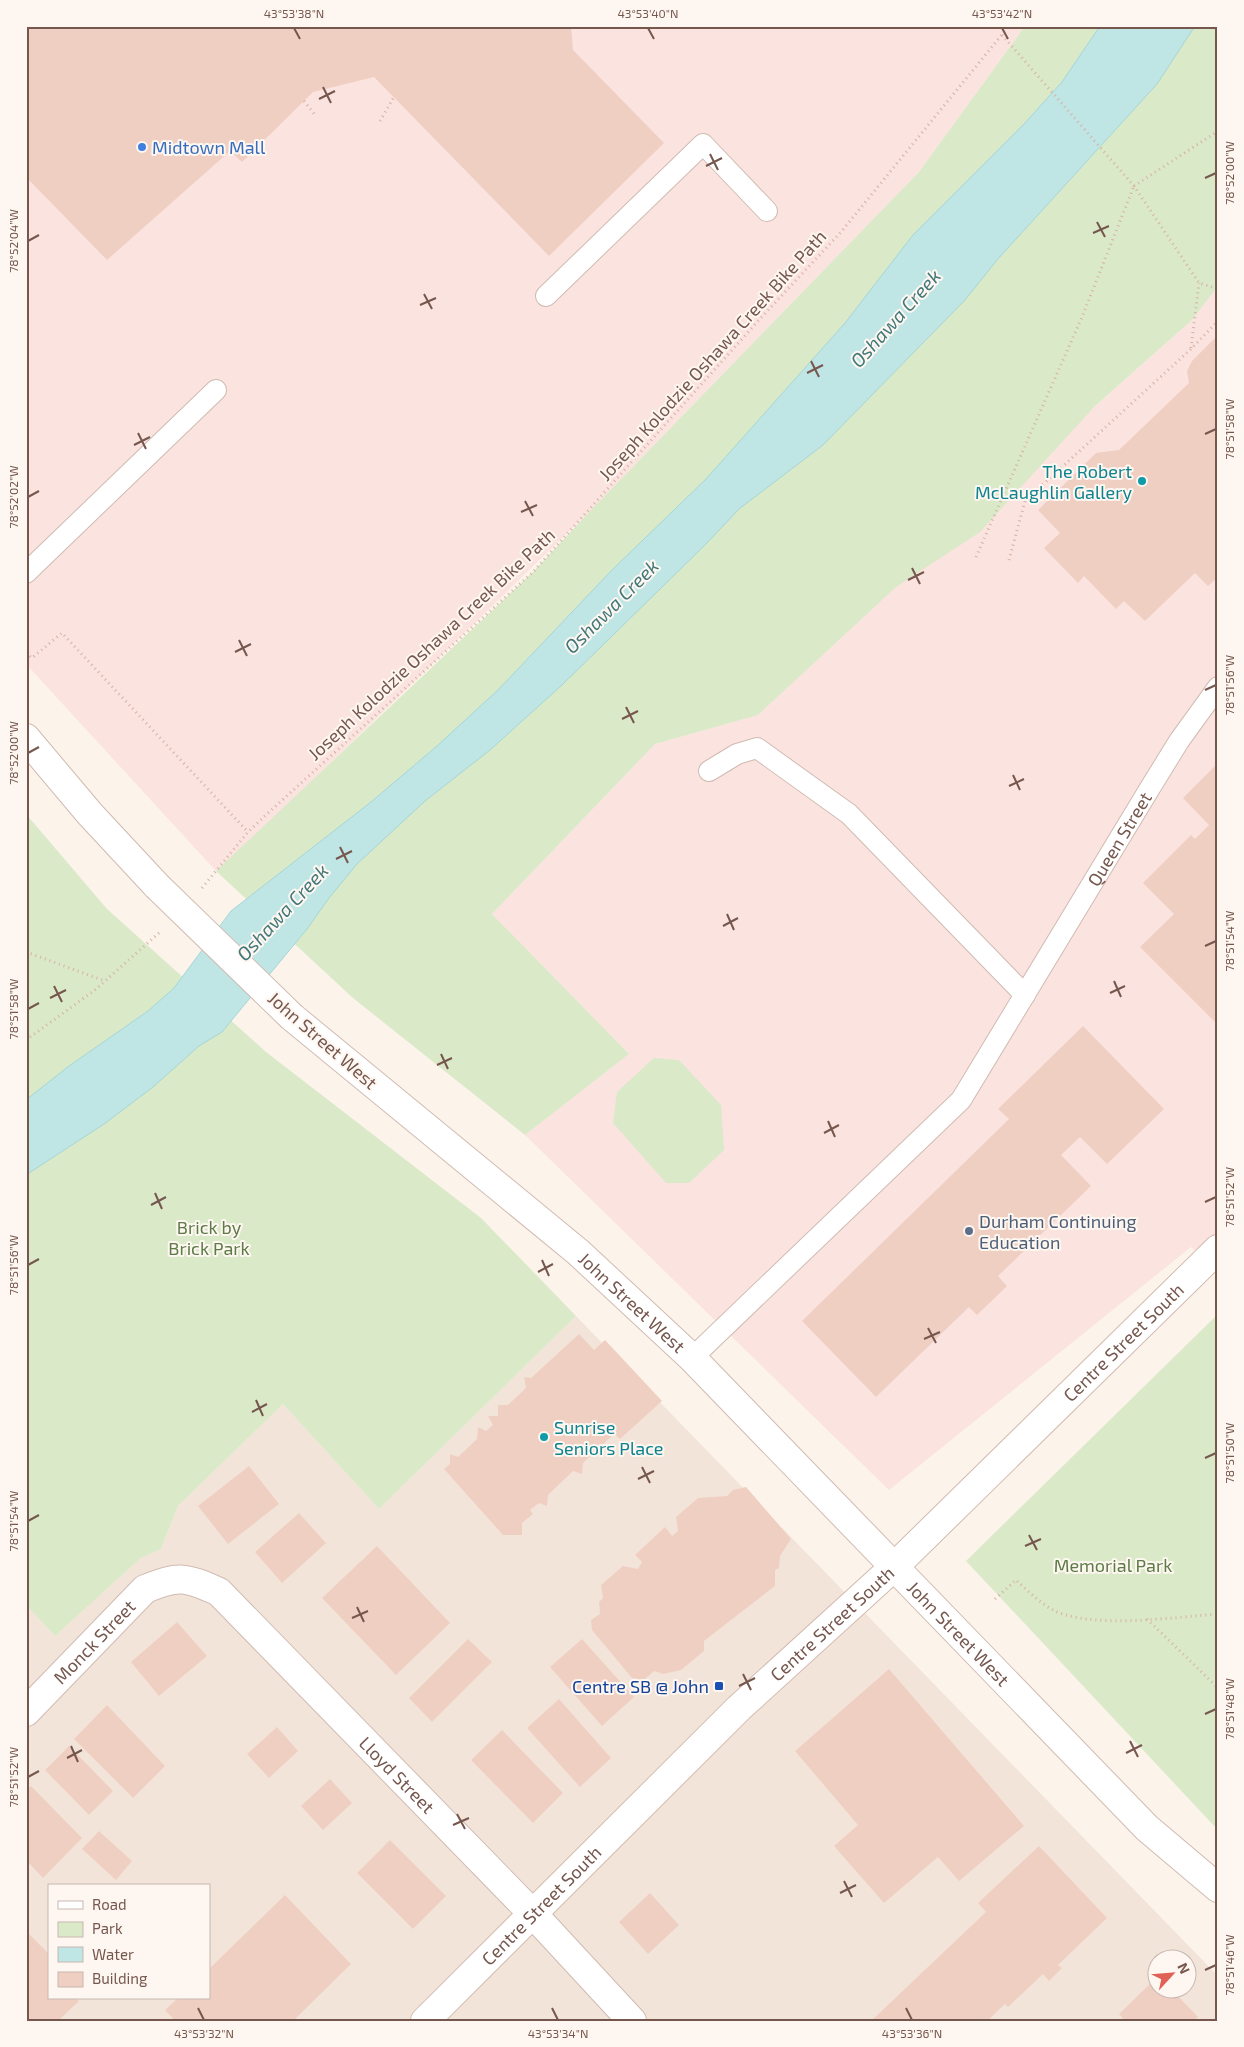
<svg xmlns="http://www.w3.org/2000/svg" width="1244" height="2047" viewBox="0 0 1244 2047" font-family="'Exo 2',sans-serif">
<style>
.residential{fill:#f3e4d9;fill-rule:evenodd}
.commercial{fill:#fbe3df}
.green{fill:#dae9c8}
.water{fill:#bfe5e5;stroke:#a5d6d7}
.building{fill:#f0cfc3}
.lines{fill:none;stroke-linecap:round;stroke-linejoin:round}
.service-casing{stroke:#d0bbb2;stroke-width:22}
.minor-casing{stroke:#d0bbb2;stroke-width:30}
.tertiary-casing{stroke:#d0bbb2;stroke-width:30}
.secondary-casing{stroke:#d3bbb0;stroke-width:30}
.path{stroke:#d6b2a5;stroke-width:3;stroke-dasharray:1 4;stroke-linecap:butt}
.service{stroke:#fff;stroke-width:20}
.minor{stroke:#fff;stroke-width:28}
.tertiary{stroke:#fff;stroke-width:28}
.secondary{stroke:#fff;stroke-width:28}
.tertiary-bridge-casing{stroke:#d0bbb2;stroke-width:30;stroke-linecap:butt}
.tertiary-bridge{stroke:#fff;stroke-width:28}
.ticks{fill:none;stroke:#76574e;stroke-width:2}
.shop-dot{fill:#3f7fe0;stroke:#fef7f1;stroke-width:2}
.culture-dot{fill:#0f9aa8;stroke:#fef7f1;stroke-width:2}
.service-dot{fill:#5c6f8a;stroke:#fef7f1;stroke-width:2}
.transit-dot{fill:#1a4fb4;stroke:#fef7f1;stroke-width:2}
.labels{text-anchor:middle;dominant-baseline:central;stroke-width:4;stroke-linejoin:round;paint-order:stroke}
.shop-label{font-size:18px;fill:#366cbe;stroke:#fef7f1;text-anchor:start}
.street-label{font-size:18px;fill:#76574e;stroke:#fef7f1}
.culture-label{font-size:18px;fill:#0d838f;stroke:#fef7f1;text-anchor:end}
.service-label{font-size:18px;fill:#4e5e75;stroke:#fef7f1;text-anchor:start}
.park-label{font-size:18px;fill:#5d7b46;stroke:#fef7f1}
.transit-label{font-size:18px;fill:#164399;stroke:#fef7f1;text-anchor:end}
.water-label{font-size:19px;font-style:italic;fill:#42787a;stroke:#fef7f1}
.neatline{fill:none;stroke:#76574e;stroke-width:2}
.ticks-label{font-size:12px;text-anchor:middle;fill:#76574e}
</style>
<rect width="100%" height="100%" fill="#fcf3ea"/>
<!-- residential -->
<path class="residential" d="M576 1316 1218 1976V2021H26V1605L55 1636 141 1558 161 1549 178 1506 283 1404 379 1509ZM49 1886H209V1998H49ZM1156 1960H1186V1990H1156Z"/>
<!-- commercial -->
<path class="commercial" d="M26 26H1025L919 172 591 510 277 815 216 871 26 664Z
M1218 286V1270L1191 1247 889 1490 525 1135 629 1054 492 914 655 744 758 715 961 526 1192 320Z"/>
<!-- green -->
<path class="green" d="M1025 26H1218V286L1192 320 1094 407 980 532 896 587 758 715 655 744 492 914 629 1054 525 1135 353 998 216 871 533 572 591 510 919 172Z
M26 814 107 909 266 1052 481 1218 576 1316 379 1509 283 1404 178 1506 161 1549 141 1558 55 1636 26 1605Z
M654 1058 679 1060 721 1105 724 1150 689 1183H666L613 1123 617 1092Z
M1218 1314V1830L966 1561Z"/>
<!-- water -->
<path class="water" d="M1100 26H1195L1157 84 997 260 965 300 823 445 739 509 706 544 562 685 490 750 425 801 357 864 329 898 307 929 222 1032 199 1046 153 1087 104 1124 26 1175V1100L69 1066 148 1011 174 988 231 911 371 802 437 746 499 689 611 571 706 479 845 323 913 235 1024 124 1062 82Z"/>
<!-- building -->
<path class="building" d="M26 26H571L573 50 664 143 549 256 374 77 313 92 242 162 230 151 107 260 26 177Z
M1218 335V577L1208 586 1195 573 1145 621 1124 601 1116 609 1084 576 1078 583 1044 548 1060 533 1038 510 1096 453 1119 450 1189 383 1187 371 1192 361Z
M1216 765 1218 766V1025L1140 947 1174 914 1143 883 1191 835 1195 839 1209 825 1183 798Z
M1083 1026 1164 1109 1107 1164 1080 1137 1061 1155 1091 1186 998 1276 1007 1286 977 1315 969 1307 876 1397 802 1321 1009 1119 998 1109Z
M579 1334 594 1350 605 1340 662 1401 620 1439 614 1434 583 1463 582 1474 573 1471 548 1495 547 1506 539 1503 530 1510 533 1514 522 1523V1535H503L444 1469 450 1464V1454L458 1457 477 1439 478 1427 486 1431 493 1425 488 1416H498V1405H508L526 1388 524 1377 531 1378Z
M249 1466 279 1504 228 1544 198 1506Z
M746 1487 791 1539 780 1556 779 1568 775 1570V1586L704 1641V1651L681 1670 663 1674 654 1671 644 1680 632 1678 592 1630 591 1620 600 1614 599 1602 603 1598 601 1585 623 1566 638 1569 642 1562 635 1555 665 1527 672 1536 678 1531 676 1517 698 1498 727 1496 733 1490Z
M299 1513 326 1543 282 1583 255 1552Z
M377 1546 450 1623 396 1675 322 1598Z
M177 1622 207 1656 159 1696 131 1662Z
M468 1639 492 1662 432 1722 409 1698Z
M582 1639 634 1697 602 1726 550 1667Z
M889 1669 1024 1826 959 1881 938 1857 884 1903 834 1846 858 1825 795 1751Z
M559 1699 611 1758 580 1787 527 1728Z
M107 1705 165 1766 133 1798 74 1739Z
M277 1727 298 1751 269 1778 247 1754Z
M502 1730 563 1793 533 1823 471 1760Z
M69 1746 113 1791 89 1815 45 1770Z
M330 1779 352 1803 323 1830 301 1806Z
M31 1786 82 1838 43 1878 26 1860V1790Z
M99 1831 132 1861 116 1880 82 1849Z
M390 1840 446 1896 413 1929 357 1873Z
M1039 1846 1107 1918 1058 1965 1062 1968 1049 1981 1043 1974 1008 2007 1005 2004 987 2021H871L986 1912 978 1903Z
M650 1893 679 1925 648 1954 619 1922Z
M285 1895 351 1964 293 2021H175L165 2010 178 1998H209V1969Z
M26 1931 49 1954V1998H76L79 2001 58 2021H26Z
M1156 1978V1990H1172L1198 2017 1194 2021H1125L1119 2014Z"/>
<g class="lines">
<defs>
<g id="service">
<path d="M546 296 703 144 767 211"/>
<path d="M26 573 216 390"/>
<path d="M709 771 737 754 757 748 849 814 1025 995"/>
<path id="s1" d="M692 1358 961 1100 1150 788 1179 741 1218 687"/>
</g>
<g id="minor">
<path id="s2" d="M26 1712 145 1589C179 1575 186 1577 219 1592L533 1914 632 2021"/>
</g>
<g id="tertiary">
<path d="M26 738 90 814 157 886"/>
<path id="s3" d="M292 1017 578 1252 692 1358 1147 1828 1218 1888"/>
</g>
<g id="secondary">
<path id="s4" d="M425 2021 739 1708 895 1566 1218 1249"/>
</g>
</defs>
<!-- service casing -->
<use href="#service" class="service-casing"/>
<!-- minor casing -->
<use href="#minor" class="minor-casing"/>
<!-- tertiary casing -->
<use href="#tertiary" class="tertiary-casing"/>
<!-- secondary casing -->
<use href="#secondary" class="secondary-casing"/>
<!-- path -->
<path class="path" d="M1002 35 1134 186 1199 283 1218 289
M304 101 315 115
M380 121 394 97
M1134 186 1218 131
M1191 348 1199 283
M976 557 1082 317 1134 186
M1009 560 1025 501 1191 349 1218 321
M26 653 32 658 62 633 248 832
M202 888 248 832 267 814 533 572 759 320 841 232 1009 26
M26 952 105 981
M26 1040 95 990 160 932
M995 1599 1016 1580C1027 1590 1038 1601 1051 1609 1089 1630 1174 1617 1218 1614
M1147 1619 1218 1688"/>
<!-- service -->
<use href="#service" class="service"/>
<!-- minor -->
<use href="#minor" class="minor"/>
<!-- tertiary -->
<use href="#tertiary" class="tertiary"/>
<!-- secondary -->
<use href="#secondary" class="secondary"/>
<defs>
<path id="tertiary-bridge" d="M157 886 292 1017"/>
</defs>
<!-- tertiary-bridge casing -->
<use href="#tertiary-bridge" class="tertiary-bridge-casing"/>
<!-- tertiary-bridge -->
<use href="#tertiary-bridge" class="tertiary-bridge"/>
</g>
<!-- ticks -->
<path class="ticks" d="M294 28 300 39M648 28 654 39M1002 28 1008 39M323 87 331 103M319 99 335 91M710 154 718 170M706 166 722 158M1205 178 1216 173M1097 222 1105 237M1093 233 1109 226M28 241 39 235M424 294 432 309M420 305 436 298M811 361 819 377M807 373 823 365M138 433 146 449M1205 434 1216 429M134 445 150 437M28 497 39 491M525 501 533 516M521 512 537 505M912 568 920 584M908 580 924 572M239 640 247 656M235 652 251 644M1205 690 1216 685M626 707 634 723M622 719 638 711M28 753 39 747M1013 775 1020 790M1009 786 1024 779M340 847 348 863M336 859 352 851M727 914 734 930M723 926 738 918M1205 946 1216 941M1114 981 1121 997M54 986 62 1002M1110 993 1125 986M50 998 66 990M28 1009 39 1003M441 1054 448 1069M437 1065 452 1058M828 1121 835 1137M824 1133 839 1125M155 1193 162 1209M1205 1202 1216 1197M151 1205 166 1197M542 1260 549 1276M28 1265 39 1259M538 1272 553 1264M928 1328 936 1343M924 1339 940 1332M256 1400 263 1416M252 1412 267 1404M1205 1458 1216 1453M642 1467 650 1483M638 1479 654 1471M28 1521 39 1515M1029 1535 1037 1550M1025 1546 1041 1539M357 1607 364 1622M352 1618 368 1611M743 1674 751 1690M739 1686 755 1678M1205 1714 1216 1709M1130 1741 1138 1757M71 1746 78 1762M1126 1753 1142 1745M67 1758 82 1750M28 1777 39 1771M457 1814 465 1829M453 1825 469 1818M844 1881 852 1897M840 1893 856 1885M1205 1970 1216 1965M198 2008 204 2020M552 2008 558 2020M906 2008 912 2020"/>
<!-- markers -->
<circle class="shop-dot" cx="142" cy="147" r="5"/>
<g class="culture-dot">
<circle cx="1142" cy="481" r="5"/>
<circle cx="544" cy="1437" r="5"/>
</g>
<circle class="service-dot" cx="969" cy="1231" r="5"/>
<rect class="transit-dot" x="714" y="1681" width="10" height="10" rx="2.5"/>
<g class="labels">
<!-- shop labels -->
<g class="shop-label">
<text x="152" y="147">Midtown Mall</text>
</g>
<!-- street labels -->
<g class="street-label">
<text transform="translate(712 355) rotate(-48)">Joseph Kolodzie Oshawa Creek Bike Path</text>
<text transform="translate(431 644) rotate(-43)">Joseph Kolodzie Oshawa Creek Bike Path</text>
<text stroke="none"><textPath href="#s1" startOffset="678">Queen Street</textPath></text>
<text transform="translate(323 1040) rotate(41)">John Street West</text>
<text stroke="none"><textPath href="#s3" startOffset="444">John Street West</textPath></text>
<text stroke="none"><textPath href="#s4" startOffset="974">Centre Street South</textPath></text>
<text stroke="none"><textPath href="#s4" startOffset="569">Centre Street South</textPath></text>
<text stroke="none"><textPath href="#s3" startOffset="909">John Street West</textPath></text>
<text stroke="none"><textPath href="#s2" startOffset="98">Monck Street</textPath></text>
<text stroke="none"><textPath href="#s2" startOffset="504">Lloyd Street</textPath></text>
<text stroke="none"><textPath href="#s4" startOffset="164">Centre Street South</textPath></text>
</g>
<!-- culture labels -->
<g class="culture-label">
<text x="1132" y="471">The Robert<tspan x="1132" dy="21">McLaughlin Gallery</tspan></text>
<text x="554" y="1427" text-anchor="start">Sunrise<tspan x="554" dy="21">Seniors Place</tspan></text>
</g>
<!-- service labels -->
<g class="service-label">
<text x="979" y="1221">Durham Continuing<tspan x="979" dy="21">Education</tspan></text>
</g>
<!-- park labels -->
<g class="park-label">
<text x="209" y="1227">Brick by<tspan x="209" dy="21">Brick Park</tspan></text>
<text x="1113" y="1565">Memorial Park</text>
</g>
<!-- transit labels -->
<g class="transit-label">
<text x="709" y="1686">Centre SB @ John</text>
</g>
<!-- water labels -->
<g class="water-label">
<text transform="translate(895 318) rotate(-48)">Oshawa Creek</text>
<text transform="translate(611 606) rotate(-45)">Oshawa Creek</text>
<text transform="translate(282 912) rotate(-47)">Oshawa Creek</text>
</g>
</g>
<!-- border -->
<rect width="1244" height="2047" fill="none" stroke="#fef7f1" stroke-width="55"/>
<!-- legend -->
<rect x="48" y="1884" width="162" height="115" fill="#fef7f1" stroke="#c8b7b0"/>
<rect x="58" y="1901" width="25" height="8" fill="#ffffff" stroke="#c8b7b0"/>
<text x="92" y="1910" font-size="15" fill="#76574e">Road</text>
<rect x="58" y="1922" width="25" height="15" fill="#dae9c8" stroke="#c8b7b0"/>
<text x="92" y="1934" font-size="15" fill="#76574e">Park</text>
<rect x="58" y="1947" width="25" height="15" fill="#bfe5e5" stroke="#c8b7b0"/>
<text x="92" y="1960" font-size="15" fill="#76574e">Water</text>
<rect x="58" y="1972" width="25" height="15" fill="#f0cfc3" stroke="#c8b7b0"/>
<text x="92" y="1984" font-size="15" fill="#76574e">Building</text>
<!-- north arrow -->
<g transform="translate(1172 1974) rotate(64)"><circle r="24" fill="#fef7f1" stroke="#c8b7b0"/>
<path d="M0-4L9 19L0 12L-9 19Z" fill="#e06155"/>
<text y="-8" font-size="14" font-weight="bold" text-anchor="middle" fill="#76574e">N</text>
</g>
<rect x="28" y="28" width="1188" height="1992" class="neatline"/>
<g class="ticks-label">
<text x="294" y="18">43°53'38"N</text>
<text x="648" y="18">43°53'40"N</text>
<text x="1002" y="18">43°53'42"N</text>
<text transform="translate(1230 173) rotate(-90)" y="4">78°52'00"W</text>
<text transform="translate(14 241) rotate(-90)" y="4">78°52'04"W</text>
<text transform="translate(1230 429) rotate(-90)" y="4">78°51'58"W</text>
<text transform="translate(14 497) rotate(-90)" y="4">78°52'02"W</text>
<text transform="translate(1230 685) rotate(-90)" y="4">78°51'56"W</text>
<text transform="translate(14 753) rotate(-90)" y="4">78°52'00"W</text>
<text transform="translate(1230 941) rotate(-90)" y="4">78°51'54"W</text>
<text transform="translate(14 1009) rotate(-90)" y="4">78°51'58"W</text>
<text transform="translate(1230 1197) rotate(-90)" y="4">78°51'52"W</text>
<text transform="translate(14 1265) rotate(-90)" y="4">78°51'56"W</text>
<text transform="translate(1230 1453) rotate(-90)" y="4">78°51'50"W</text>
<text transform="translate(14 1521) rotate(-90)" y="4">78°51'54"W</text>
<text transform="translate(1230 1709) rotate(-90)" y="4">78°51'48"W</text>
<text transform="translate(14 1777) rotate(-90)" y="4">78°51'52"W</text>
<text transform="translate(1230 1965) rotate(-90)" y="4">78°51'46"W</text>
<text x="204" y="2038">43°53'32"N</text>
<text x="558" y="2038">43°53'34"N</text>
<text x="912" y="2038">43°53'36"N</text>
</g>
</svg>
